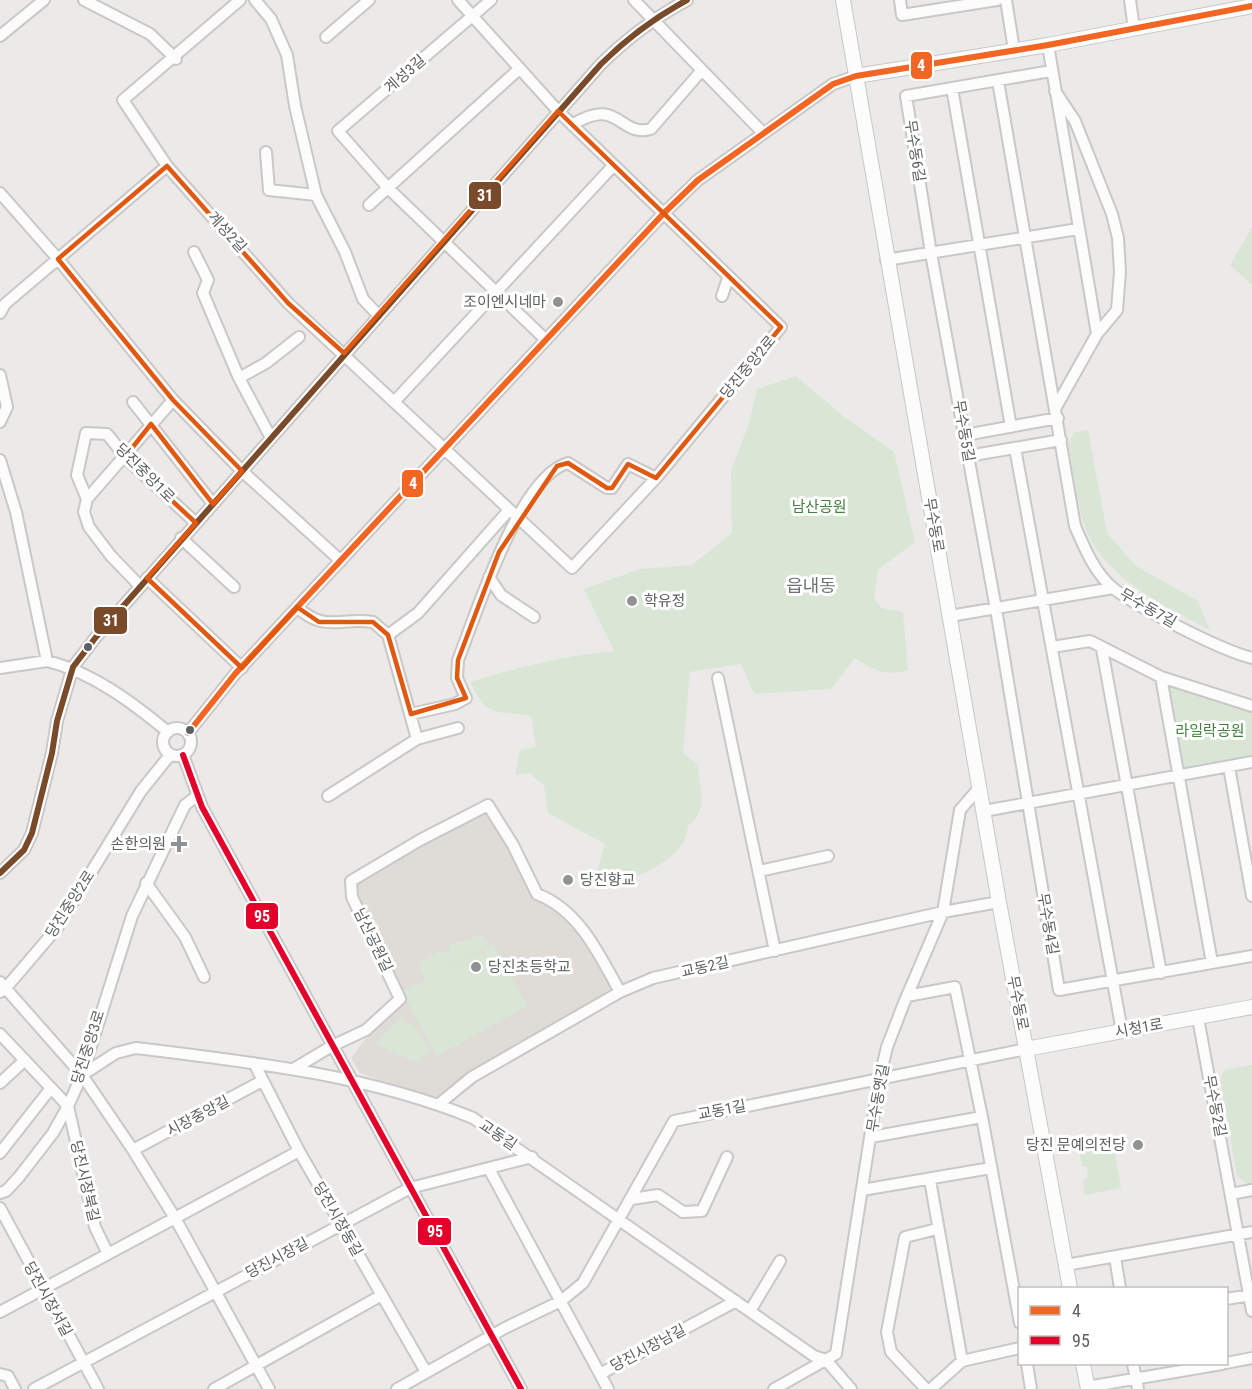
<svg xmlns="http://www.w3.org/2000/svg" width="1252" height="1389" viewBox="0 0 1252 1389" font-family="'Roboto Condensed','Noto Sans KR',sans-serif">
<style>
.education{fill:#dfdcd8}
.green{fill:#d9e6d5}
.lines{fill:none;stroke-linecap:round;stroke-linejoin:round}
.street-casing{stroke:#c9c8c7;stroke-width:14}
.secondary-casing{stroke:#c6c7c7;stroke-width:16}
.street{stroke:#fcfcfc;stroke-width:10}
.secondary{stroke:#fcfcfc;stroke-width:14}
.bus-1-casing{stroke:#fff;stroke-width:10}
.bus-2-casing{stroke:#fff;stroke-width:10}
.bus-3-casing{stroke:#fff;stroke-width:10}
.bus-1{stroke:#f26522;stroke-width:6}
.bus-2{stroke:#e4002b;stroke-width:6}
.bus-3{stroke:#7a4b2a;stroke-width:6}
.marked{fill:none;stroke:#e15910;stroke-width:4.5;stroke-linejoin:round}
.poi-dot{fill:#8f9192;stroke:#fff;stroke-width:2}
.bus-dot{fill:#5d6164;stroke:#fff;stroke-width:2}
.labels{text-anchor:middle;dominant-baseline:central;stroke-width:6;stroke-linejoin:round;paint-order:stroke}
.street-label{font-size:15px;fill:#5d6164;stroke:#fff}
.poi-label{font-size:15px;fill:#5d6164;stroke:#fff;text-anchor:end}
.park-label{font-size:15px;fill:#44813f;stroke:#fff}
.quarter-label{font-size:18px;fill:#6e7376;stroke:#fff}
.line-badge{stroke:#fff;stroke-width:2}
.badge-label{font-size:16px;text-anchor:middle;font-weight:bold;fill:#fff}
</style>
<rect width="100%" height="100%" fill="#eceae8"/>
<!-- education -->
<path class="education" d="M487 809 535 894 577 930 611 989 469 1073 438 1097 414 1092 360 1073 351 1058 368 1035 405 1002 384 950 354 896 355 884 418 845Z"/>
<!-- green -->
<path class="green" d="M1252 227V285L1230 265Z
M796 376 843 416 894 452 915 542 878 570 874 597 881 608 903 612 908 670C886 677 873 670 855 658L831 689 754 694 741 664 690 672 683 753 698 765C699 789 710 809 688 826 685 859 647 871 620 884L595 878 605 844 548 813 544 785 529 773 515 775 520 750 536 747 531 716C494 710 488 719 470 682 518 667 564 656 614 651L584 589 640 569 692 565 732 533 731 471 749 423 757 389Z
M1088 430 1107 533 1136 566 1198 601 1210 630C1163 605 1100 577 1083 521 1076 496 1073 469 1068 443L1075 432Z
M1166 683 1252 708V758L1186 770 1182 767Z
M482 934 489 945 428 978 493 945 527 1006 437 1056 402 992 426 980 418 963 440 951 442 954 451 949 450 945 461 940 462 942Z
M402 1017 408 1025 412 1023 431 1051 415 1062 375 1044Z
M1252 1065V1184H1248L1237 1176 1220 1080 1224 1070Z
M1113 1142 1121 1188 1085 1195 1083 1180 1088 1177 1087 1167 1082 1166 1079 1149Z"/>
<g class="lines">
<defs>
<path id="street" d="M84 0 150 34 176 59
M240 0 123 100 167 166 288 303 572 568 656 478 781 327 558 111 458 0
M255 0 271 19 287 55 295 106 316 195
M491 0 338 131 388 188 546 340
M634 0 763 133
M900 0 902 15 997 0
M1006 0 1014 50
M1130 0 1134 29
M0 36 44 0
M326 37 369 0
M1048 45 1097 334
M1051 71 906 96 931 253 996 609 1059 990 1252 956
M998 81 1075 526C1084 547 1095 574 1114 589 1141 609 1220 650 1252 658
M952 88 1011 427
M1055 91 1075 121 1112 214 1118 238 1120 272 1117 310 1097 334 1056 407
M572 125C619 95 619 138 651 129L702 70
M266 152 269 190 316 195 345 252 363 299 379 316
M0 193 58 259 173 400 242 471 341 561
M369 205 518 70
M194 252 208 280 203 293 239 378 271 438
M886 260 1078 229
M722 296 728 278
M0 313 5 304 167 166
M0 375 7 407 0 422
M239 378 266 363 299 337
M133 402 213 504
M394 402 613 166
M965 435 1058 418
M1015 448 1122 1031
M968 456 1061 440
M0 460 16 512 47 661 0 668
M87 499 173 400
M181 538 234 587
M489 577 501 595 534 617
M147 578 242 668
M139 585 111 556 89 527 84 512 87 499 77 475 86 433 107 434 128 460 196 523
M297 607C325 633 340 617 373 622L388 635 417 739 328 796
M950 616 1113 588
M388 635 418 613 509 510
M1052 647 1090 641 1161 677 1252 706
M1102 649 1161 973
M47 661C92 672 133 703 168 732
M1161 677 1212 963
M718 678 775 951
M411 714 455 704 466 698 457 678 458 660C476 615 519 476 568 463L607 488H612L628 464 656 478
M163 742a14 14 0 1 1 28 0a14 14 0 1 1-28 0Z
M188 733 235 674 663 214 698 180 833 84 856 76
M417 739 458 728
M183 755 202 807 521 1389
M1229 767 1252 896
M984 811 1252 762
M759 871 828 856
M0 873 24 850 32 833 52 753 57 721 73 667 96 637 601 64C628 37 654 18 687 0
M146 883 185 937 204 977
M0 982 82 1075 133 1150 175 1218 0 1312
M0 992 5 989 57 928 141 791 170 755
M907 996 955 987 982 1117 1020 1323
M1198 1018 1252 1311
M0 1034 68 1106
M254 1063 299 1151 426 1372
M295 1068 332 1046 366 1030 400 999 352 897 351 881 420 840 488 805 513 845 537 894C579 910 599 954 620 992
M82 1075 116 1053 136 1048C250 1062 365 1074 473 1118L814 1356 826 1360 851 1389
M0 1083 25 1060
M439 1104 472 1077 620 992 653 978 943 912 999 902
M68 1106 95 1227 108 1254
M871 1137 982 1117
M133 1150 262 1081
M0 1153 51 1088
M489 1169 608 1389
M930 1180 962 1361
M862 1190 991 1168
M0 1193 6 1191 19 1177 53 1133 68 1106 82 1075 132 916 185 805 197 796
M1231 1194 1252 1190
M632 1199 658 1195 683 1212 702 1211 727 1157
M0 1208 98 1389
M1115 1257 1120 1288
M1066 1265 1252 1232
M1226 1299 1252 1295
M750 1311 780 1261
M1226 1363 1252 1358
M1027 1364 1031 1389
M1133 1364 1138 1389
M0 1374 8 1376 15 1389
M600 1374 736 1301
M1087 1387 1222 1364
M34 1389 410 1188 532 1157
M214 1389 382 1295
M269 1389 175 1218 299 1151
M397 1389 505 1328 561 1301 583 1283 674 1121 1026 1049
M774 1389 836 1354 879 1080 887 1047 904 1003 943 912 960 810 979 788
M926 1389 891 1352 887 1332 905 1237 937 1229
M931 1389 962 1361 1020 1348"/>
<path id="secondary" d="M843 0 999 902 1070 1288
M856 76 1048 45 1252 6
M1026 1049 1252 1007
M1083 1364 1088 1389"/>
</defs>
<!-- street casing -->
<use href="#street" class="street-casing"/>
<!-- secondary casing -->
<use href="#secondary" class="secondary-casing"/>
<!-- street -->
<use href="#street" class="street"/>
<!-- secondary -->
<use href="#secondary" class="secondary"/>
<defs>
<path id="bus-1" d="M188 733 235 674 663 214 698 180 833 84 856 76 1048 45 1252 6"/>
<path id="bus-2" d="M183 755 202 807 521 1389"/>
<path id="bus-3" d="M0 873 24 850 32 833 52 753 57 721 73 667 96 637 601 64C628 37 654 18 687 0"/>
</defs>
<!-- bus-1 casing -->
<use href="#bus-1" class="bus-1-casing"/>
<!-- bus-2 casing -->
<use href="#bus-2" class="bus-2-casing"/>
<!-- bus-3 casing -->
<use href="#bus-3" class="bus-3-casing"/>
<!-- bus-1 -->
<use href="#bus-1" class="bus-1"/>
<!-- bus-2 -->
<use href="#bus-2" class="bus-2"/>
<!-- bus-3 -->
<use href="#bus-3" class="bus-3"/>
</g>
<!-- marked area -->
<path class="marked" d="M558 111 781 327 656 478 628 464 612 488H607L568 463 557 466 499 552 458 660 457 678 466 698 411 714 388 635 373 622H319L297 607 242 668 147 578 196 523 125 457 151 424 213 504 242 471 173 400 58 259 167 166 288 303 344 353Z"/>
<!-- markers -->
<g class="poi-dot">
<circle cx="558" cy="302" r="6"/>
<circle cx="632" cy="601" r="6"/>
<path d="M176 835h6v6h6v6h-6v6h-6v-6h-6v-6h6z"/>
<circle cx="568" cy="880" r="6"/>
<circle cx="476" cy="967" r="6"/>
<circle cx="1138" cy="1145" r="6"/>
</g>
<g class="bus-dot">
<circle cx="88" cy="647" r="5"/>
<circle cx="190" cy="730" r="5"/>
</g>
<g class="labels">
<!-- street labels -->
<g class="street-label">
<text transform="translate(405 74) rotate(-41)">계성3길</text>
<text transform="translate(915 151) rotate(81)">무수동6길</text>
<text transform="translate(227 232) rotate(48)">계성2길</text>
<text transform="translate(748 367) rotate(-50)">당진중앙2로</text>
<text transform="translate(964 431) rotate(80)">무수동5길</text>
<text transform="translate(145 473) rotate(45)">당진중앙1로</text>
<text transform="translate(934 525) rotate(80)">무수동로</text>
<text transform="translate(1148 608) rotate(30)">무수동7길</text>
<text transform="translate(70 904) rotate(-57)">당진중앙2로</text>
<text transform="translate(1048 924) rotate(80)">무수동4길</text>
<text transform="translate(373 940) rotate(64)">남산공원길</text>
<text transform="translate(705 967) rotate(-13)">교동2길</text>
<text transform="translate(1018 1003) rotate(79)">무수동로</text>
<text transform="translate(1139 1028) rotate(-10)">시청1로</text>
<text transform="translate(88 1047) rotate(-72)">당진중앙3로</text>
<text transform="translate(878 1098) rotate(-80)">무수동옛길</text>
<text transform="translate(1215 1106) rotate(79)">무수동2길</text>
<text transform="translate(722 1110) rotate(-11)">교동1길</text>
<text transform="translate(198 1116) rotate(-28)">시장중앙길</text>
<text transform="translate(498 1135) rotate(34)">교동길</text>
<text transform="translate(85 1181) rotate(77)">당진시장북길</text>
<text transform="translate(338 1219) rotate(60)">당진시장동길</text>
<text transform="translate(277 1258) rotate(-28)">당진시장길</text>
<text transform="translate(48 1299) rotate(61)">당진시장서길</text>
<text transform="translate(648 1348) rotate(-28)">당진시장남길</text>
</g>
<!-- poi labels -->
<g class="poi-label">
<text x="546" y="302">조이엔시네마</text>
<text x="644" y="601" text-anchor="start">학유정</text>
<text x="166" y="844">손한의원</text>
<text x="580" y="880" text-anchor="start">당진향교</text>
<text x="488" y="967" text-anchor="start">당진초등학교</text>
<text x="1126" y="1145">당진 문예의전당</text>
</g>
<!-- park labels -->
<g class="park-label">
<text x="819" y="507">남산공원</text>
<text x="1210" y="731">라일락공원</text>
</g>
<!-- quarter labels -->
<g class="quarter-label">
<text x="811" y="585">읍내동</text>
</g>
</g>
<g class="line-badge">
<rect x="910" y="51" width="23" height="29" rx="6" fill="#f26522"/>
<rect x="468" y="181" width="34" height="29" rx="6" fill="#7a4b2a"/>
<rect x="401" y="469" width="23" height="29" rx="6" fill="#f26522"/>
<rect x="93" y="606" width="35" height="29" rx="6" fill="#7a4b2a"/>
<rect x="245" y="902" width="34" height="28" rx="6" fill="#e4002b"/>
<rect x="417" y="1217" width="35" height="29" rx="6" fill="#e4002b"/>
</g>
<g class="badge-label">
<text x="921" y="71">4</text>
<text x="485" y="201">31</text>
<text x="413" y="489">4</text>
<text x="111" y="626">31</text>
<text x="262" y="922">95</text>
<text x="435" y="1237">95</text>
</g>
<!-- legend -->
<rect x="1018" y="1287" width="210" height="78" fill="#ffffff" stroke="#bec0c1" stroke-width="1.5"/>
<rect x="1030" y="1306" width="30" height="9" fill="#f26522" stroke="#bec0c1" stroke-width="1.5"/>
<text x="1072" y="1317" font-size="18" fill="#5d6164">4</text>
<rect x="1030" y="1336" width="30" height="9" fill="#e4002b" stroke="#bec0c1" stroke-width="1.5"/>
<text x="1072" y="1347" font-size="18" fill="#5d6164">95</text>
</svg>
